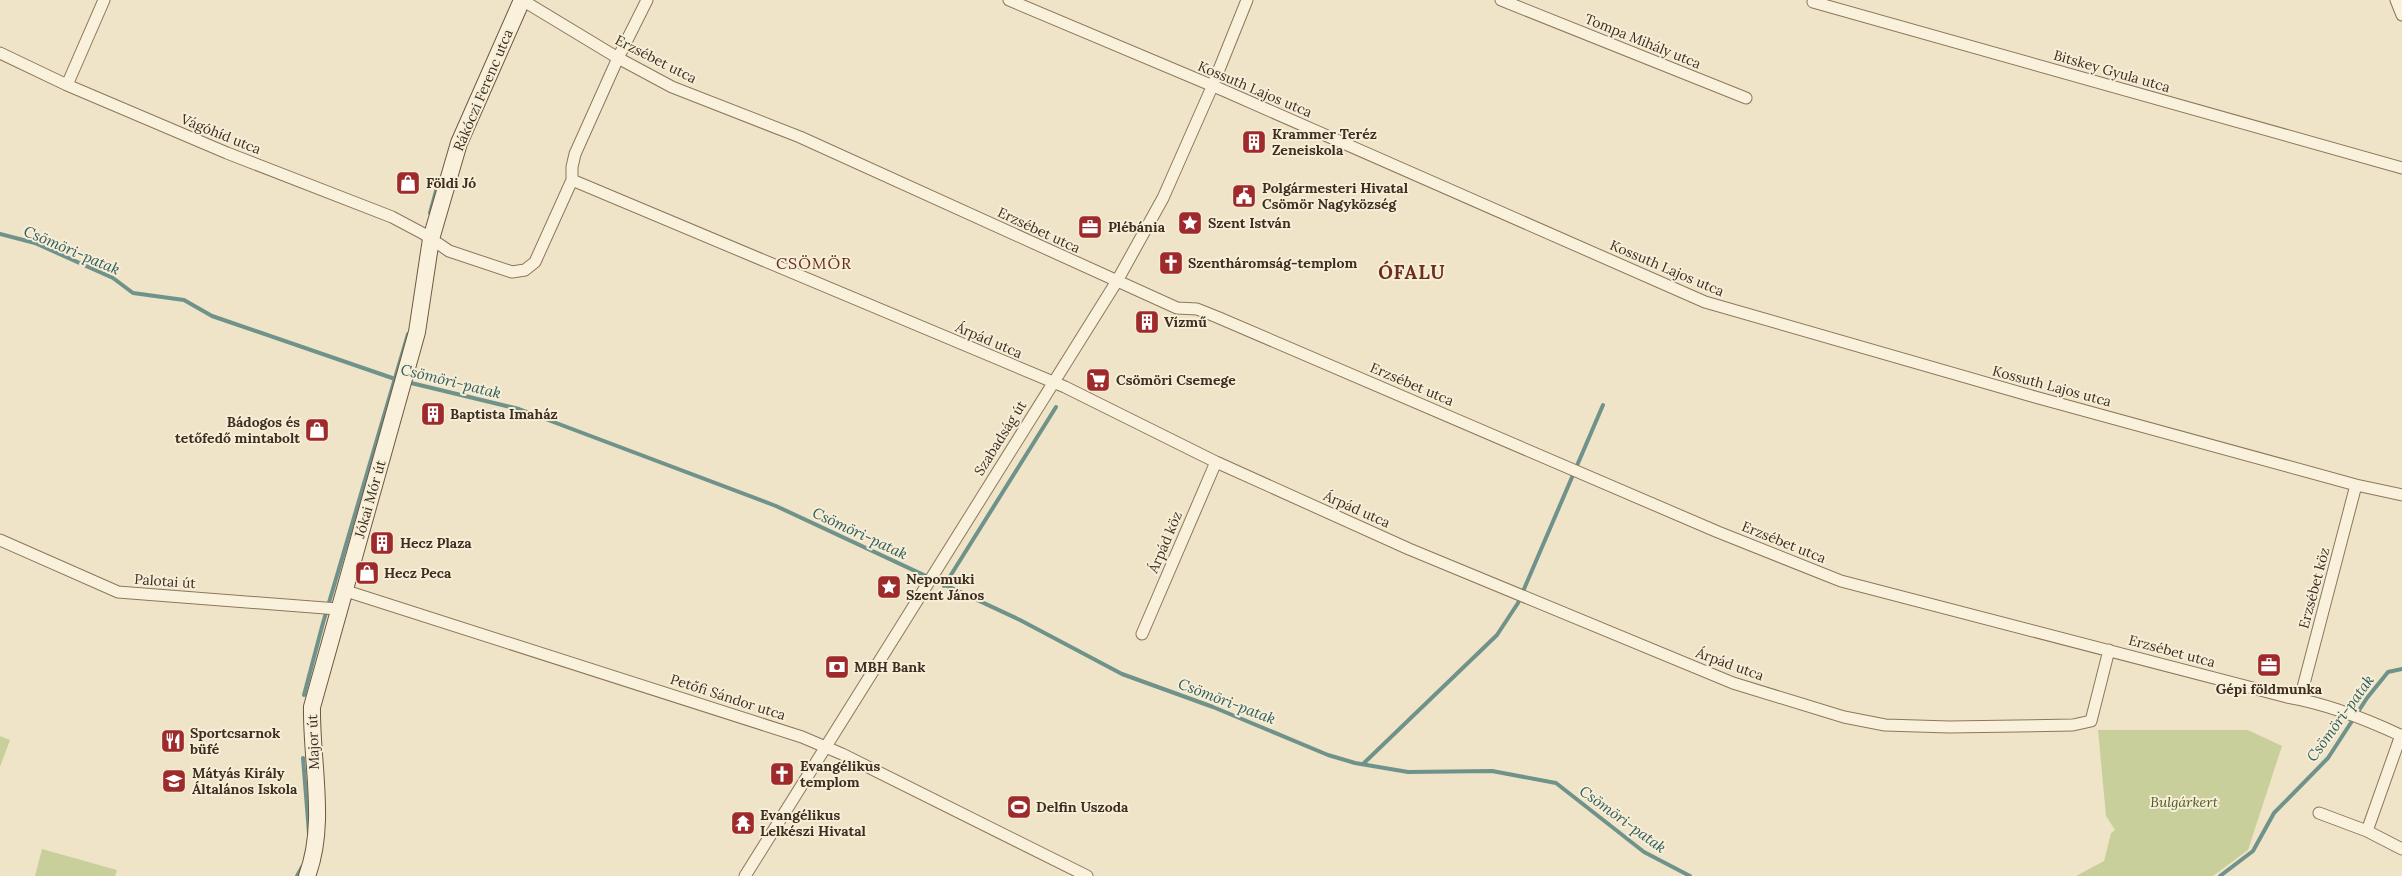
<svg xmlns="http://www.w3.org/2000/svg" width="2402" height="876" viewBox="0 0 2402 876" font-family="Lora,serif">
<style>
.green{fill:#c9cf9b}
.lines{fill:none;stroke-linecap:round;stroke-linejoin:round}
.stream{stroke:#6f938a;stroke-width:4}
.street-casing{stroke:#8d765c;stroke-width:13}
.secondary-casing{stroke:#6f573f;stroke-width:18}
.street{stroke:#faf1dc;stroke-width:11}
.secondary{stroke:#faf1dc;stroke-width:16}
.labels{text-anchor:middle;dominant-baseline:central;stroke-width:4;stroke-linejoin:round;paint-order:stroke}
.street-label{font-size:14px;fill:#3d2e20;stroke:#f7eed8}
.poi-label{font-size:14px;font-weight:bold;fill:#3d2e20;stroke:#f7eed8;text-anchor:start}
.park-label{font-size:14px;font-style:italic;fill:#4d5a26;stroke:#f7eed8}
.water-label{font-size:15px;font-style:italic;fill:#2f5d5a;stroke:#f7eed8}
.quarter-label{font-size:16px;letter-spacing:1px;fill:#6b2e1e;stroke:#f7eed8}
.district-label{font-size:19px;font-weight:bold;letter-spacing:1px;fill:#6b2e1e;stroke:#f7eed8}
</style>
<rect width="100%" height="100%" fill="#f0e4c8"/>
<!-- green -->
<path class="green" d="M2098 730H2248L2282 746 2248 850 2213 876H2076L2104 861 2111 833 2115 830 2106 816Z
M0 736 10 740 0 767Z
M42 849 117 870 115 876H35Z"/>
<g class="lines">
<!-- stream -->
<path class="stream" d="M430 213 439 180
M0 234 35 243 113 278 133 293 184 300 212 316 398 380
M407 382 519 409 776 506 1020 620 1122 674 1213 707 1328 755 1355 763 1408 772 1492 771 1556 783 1644 852 1690 876
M944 586 1056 407
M304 695 323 623 408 334
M303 758 309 833
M1363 764 1497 635 1518 603 1603 405
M297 876 302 867
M2220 876 2253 851 2274 813 2328 758 2367 698 2388 672 2402 669"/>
<defs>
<path id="street" d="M522 0 618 58 672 87 800 137 1177 308 1197 309 1217 317 1718 532 1841 581 2287 697C2328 704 2364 718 2402 736
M1009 0 1225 91 1705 302 2035 397 2356 485 2402 495
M1501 0 1746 98
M1814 0 1813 2 2402 168
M2396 0 2402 15
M0 53 67 85 227 153 392 217 424 234 449 251 512 272 525 270 535 262 572 180V167L575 154 618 58 647 0
M67 85 104 0
M572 180 1065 387 1216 462 1409 549 1733 683 1844 717 1885 725 1949 727 2073 725 2091 721 2109 650
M0 540 118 592 338 609
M343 590 802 737 842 754 1087 876
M1142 634 1216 462
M2300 699 2356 485
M2319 813 2367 831 2401 735
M2367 831 2402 849
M745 876 1117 281 1163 198 1212 87 1247 0"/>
<path id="secondary" d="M307 876C327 824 311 762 312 707L417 332 431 239 459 143 522 0"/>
</defs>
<!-- street casing -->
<use href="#street" class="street-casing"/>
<!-- secondary casing -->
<use href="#secondary" class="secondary-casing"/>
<!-- street -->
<use href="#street" class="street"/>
<!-- secondary -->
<use href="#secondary" class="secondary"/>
</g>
<!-- icons -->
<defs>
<symbol id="building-square" viewBox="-11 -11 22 22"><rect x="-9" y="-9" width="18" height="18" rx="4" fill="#9e2a2b" stroke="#f7eed8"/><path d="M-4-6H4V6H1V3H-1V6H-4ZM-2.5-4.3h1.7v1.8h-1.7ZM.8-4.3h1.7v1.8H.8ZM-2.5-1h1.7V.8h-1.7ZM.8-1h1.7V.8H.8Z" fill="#fff"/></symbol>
<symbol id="shop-square" viewBox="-11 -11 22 22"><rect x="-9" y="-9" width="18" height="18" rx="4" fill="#9e2a2b" stroke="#f7eed8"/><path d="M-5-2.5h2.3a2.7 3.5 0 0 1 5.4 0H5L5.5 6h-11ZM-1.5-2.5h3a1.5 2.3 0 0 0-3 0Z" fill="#fff"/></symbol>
<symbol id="civic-square" viewBox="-11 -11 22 22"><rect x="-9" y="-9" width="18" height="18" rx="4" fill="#9e2a2b" stroke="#f7eed8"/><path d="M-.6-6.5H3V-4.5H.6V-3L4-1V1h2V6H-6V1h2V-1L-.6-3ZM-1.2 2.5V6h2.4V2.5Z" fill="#fff"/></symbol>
<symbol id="sight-square" viewBox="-11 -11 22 22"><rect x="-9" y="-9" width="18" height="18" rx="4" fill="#9e2a2b" stroke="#f7eed8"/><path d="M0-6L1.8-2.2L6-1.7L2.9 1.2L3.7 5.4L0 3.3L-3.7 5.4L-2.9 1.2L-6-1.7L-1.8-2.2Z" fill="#fff"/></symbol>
<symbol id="office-square" viewBox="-11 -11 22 22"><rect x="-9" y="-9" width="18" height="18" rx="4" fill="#9e2a2b" stroke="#f7eed8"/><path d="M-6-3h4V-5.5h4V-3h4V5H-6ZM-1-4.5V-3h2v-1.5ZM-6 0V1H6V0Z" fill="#fff"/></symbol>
<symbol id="church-square" viewBox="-11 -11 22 22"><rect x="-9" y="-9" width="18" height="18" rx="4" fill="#9e2a2b" stroke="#f7eed8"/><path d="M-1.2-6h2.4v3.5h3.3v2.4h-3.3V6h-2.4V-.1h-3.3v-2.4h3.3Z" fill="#fff"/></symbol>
<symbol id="supermarket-square" viewBox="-11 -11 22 22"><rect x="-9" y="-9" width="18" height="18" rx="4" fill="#9e2a2b" stroke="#f7eed8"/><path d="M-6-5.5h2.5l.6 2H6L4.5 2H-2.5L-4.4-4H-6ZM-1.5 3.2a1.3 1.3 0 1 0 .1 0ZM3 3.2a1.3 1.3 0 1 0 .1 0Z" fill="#fff"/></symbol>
<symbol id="bank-square" viewBox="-11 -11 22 22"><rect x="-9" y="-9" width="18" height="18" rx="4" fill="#9e2a2b" stroke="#f7eed8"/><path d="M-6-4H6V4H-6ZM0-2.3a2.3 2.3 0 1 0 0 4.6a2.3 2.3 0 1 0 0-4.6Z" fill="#fff"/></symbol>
<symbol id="restaurant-square" viewBox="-11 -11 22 22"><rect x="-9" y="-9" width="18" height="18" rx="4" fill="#9e2a2b" stroke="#f7eed8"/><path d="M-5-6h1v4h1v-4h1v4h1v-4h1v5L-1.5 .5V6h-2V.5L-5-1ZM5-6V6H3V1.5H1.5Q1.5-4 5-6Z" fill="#fff"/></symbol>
<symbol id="school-square" viewBox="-11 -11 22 22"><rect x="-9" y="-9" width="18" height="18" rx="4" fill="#9e2a2b" stroke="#f7eed8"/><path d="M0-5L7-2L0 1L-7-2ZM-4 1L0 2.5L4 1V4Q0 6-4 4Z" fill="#fff"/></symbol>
<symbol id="stadium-square" viewBox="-11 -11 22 22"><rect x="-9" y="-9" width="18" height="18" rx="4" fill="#9e2a2b" stroke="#f7eed8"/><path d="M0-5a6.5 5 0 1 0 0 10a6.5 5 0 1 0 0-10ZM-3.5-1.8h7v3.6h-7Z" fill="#fff"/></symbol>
<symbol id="temple-square" viewBox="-11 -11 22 22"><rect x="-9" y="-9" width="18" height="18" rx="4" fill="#9e2a2b" stroke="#f7eed8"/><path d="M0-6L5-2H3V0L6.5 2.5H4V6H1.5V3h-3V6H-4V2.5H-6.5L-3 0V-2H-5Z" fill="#fff"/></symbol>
</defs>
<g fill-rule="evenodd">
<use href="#building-square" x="1240" y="128" width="28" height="28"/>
<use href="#shop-square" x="394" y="169" width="28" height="28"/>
<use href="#civic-square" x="1230" y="182" width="28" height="28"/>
<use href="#sight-square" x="1176" y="209" width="28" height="28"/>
<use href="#office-square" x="1076" y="213" width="28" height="28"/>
<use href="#church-square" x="1157" y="249" width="28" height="28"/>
<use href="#building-square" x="1133" y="308" width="28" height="28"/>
<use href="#supermarket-square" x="1084" y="366" width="28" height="28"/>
<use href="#building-square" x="419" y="400" width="28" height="28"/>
<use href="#shop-square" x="303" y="416" width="28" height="28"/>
<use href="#building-square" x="368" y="529" width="28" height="28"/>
<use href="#shop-square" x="353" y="559" width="28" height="28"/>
<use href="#sight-square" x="875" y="573" width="28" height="28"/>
<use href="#office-square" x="2255" y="651" width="28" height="28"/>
<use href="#bank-square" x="823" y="653" width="28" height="28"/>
<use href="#restaurant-square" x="159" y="727" width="28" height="28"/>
<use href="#church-square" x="768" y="760" width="28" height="28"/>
<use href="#school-square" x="160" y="767" width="28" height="28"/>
<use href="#stadium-square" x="1005" y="793" width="28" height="28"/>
<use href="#temple-square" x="729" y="809" width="28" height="28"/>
</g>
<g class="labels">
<!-- street labels -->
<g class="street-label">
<text transform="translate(1643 41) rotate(22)">Tompa Mihály utca</text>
<text transform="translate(656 59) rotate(27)">Erzsébet utca</text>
<text transform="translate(2112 71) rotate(16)">Bitskey Gyula utca</text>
<text transform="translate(1255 89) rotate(23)">Kossuth Lajos utca</text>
<text transform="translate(483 90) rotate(-67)">Rákóczi Ferenc utca</text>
<text transform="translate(221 134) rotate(22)">Vágóhíd utca</text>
<text transform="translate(1039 230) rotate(25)">Erzsébet utca</text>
<text transform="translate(1667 268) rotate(23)">Kossuth Lajos utca</text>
<text transform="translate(989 340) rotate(23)">Árpád utca</text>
<text transform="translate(1412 384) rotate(23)">Erzsébet utca</text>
<text transform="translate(2052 386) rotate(15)">Kossuth Lajos utca</text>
<text transform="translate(1000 438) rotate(-58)">Szabadság út</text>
<text transform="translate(370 499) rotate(-74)">Jókai Mór út</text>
<text transform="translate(1357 509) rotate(24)">Árpád utca</text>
<text transform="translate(1165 542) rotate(-67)">Árpád köz</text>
<text transform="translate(1784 542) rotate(22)">Erzsébet utca</text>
<text transform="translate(165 581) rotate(4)">Palotai út</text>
<text transform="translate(2314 588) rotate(-75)">Erzsébet köz</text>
<text transform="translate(2172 651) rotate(15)">Erzsébet utca</text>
<text transform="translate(1730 664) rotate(20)">Árpád utca</text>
<text transform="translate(728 697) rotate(18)">Petőfi Sándor utca</text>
<text transform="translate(313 742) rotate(-92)">Major út</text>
</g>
<!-- poi labels -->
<g class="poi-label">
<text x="1272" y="134">Krammer Teréz<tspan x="1272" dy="16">Zeneiskola</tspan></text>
<text x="426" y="183">Földi Jó</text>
<text x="1262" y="188">Polgármesteri Hivatal<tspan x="1262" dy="16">Csömör Nagyközség</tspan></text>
<text x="1208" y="223">Szent István</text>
<text x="1108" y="227">Plébánia</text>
<text x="1188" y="263">Szentháromság-templom</text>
<text x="1164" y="322">Vízmű</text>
<text x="1116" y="380">Csömöri Csemege</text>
<text x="450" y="414">Baptista Imaház</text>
<text x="300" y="422" text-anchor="end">Bádogos és<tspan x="300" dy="16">tetőfedő mintabolt</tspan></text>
<text x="400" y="543">Hecz Plaza</text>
<text x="384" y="573">Hecz Peca</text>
<text x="906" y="579">Nepomuki<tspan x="906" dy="16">Szent János</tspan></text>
<text x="854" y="667">MBH Bank</text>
<text x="2269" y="689" text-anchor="middle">Gépi földmunka</text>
<text x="190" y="733">Sportcsarnok<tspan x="190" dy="16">büfé</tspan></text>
<text x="800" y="766">Evangélikus<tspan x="800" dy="16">templom</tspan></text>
<text x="192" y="773">Mátyás Király<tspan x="192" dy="16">Általános Iskola</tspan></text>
<text x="1036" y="807">Delfin Uszoda</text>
<text x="760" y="815">Evangélikus<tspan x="760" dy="16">Lelkészi Hivatal</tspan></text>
</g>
<!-- park labels -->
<g class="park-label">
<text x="2184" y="802">Bulgárkert</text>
</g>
<!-- water labels -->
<g class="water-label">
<text transform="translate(72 250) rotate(23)">Csömöri-patak</text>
<text transform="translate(451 381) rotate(14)">Csömöri-patak</text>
<text transform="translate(860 533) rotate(25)">Csömöri-patak</text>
<text transform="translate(1227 701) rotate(21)">Csömöri-patak</text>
<text transform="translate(2340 718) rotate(-54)">Csömöri-patak</text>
<text transform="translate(1623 819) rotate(36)">Csömöri-patak</text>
</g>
<!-- quarter labels -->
<g class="quarter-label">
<text x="814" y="263">CSÖMÖR</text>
</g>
<!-- district labels -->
<g class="district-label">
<text x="1412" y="272">ÓFALU</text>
</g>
</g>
</svg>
